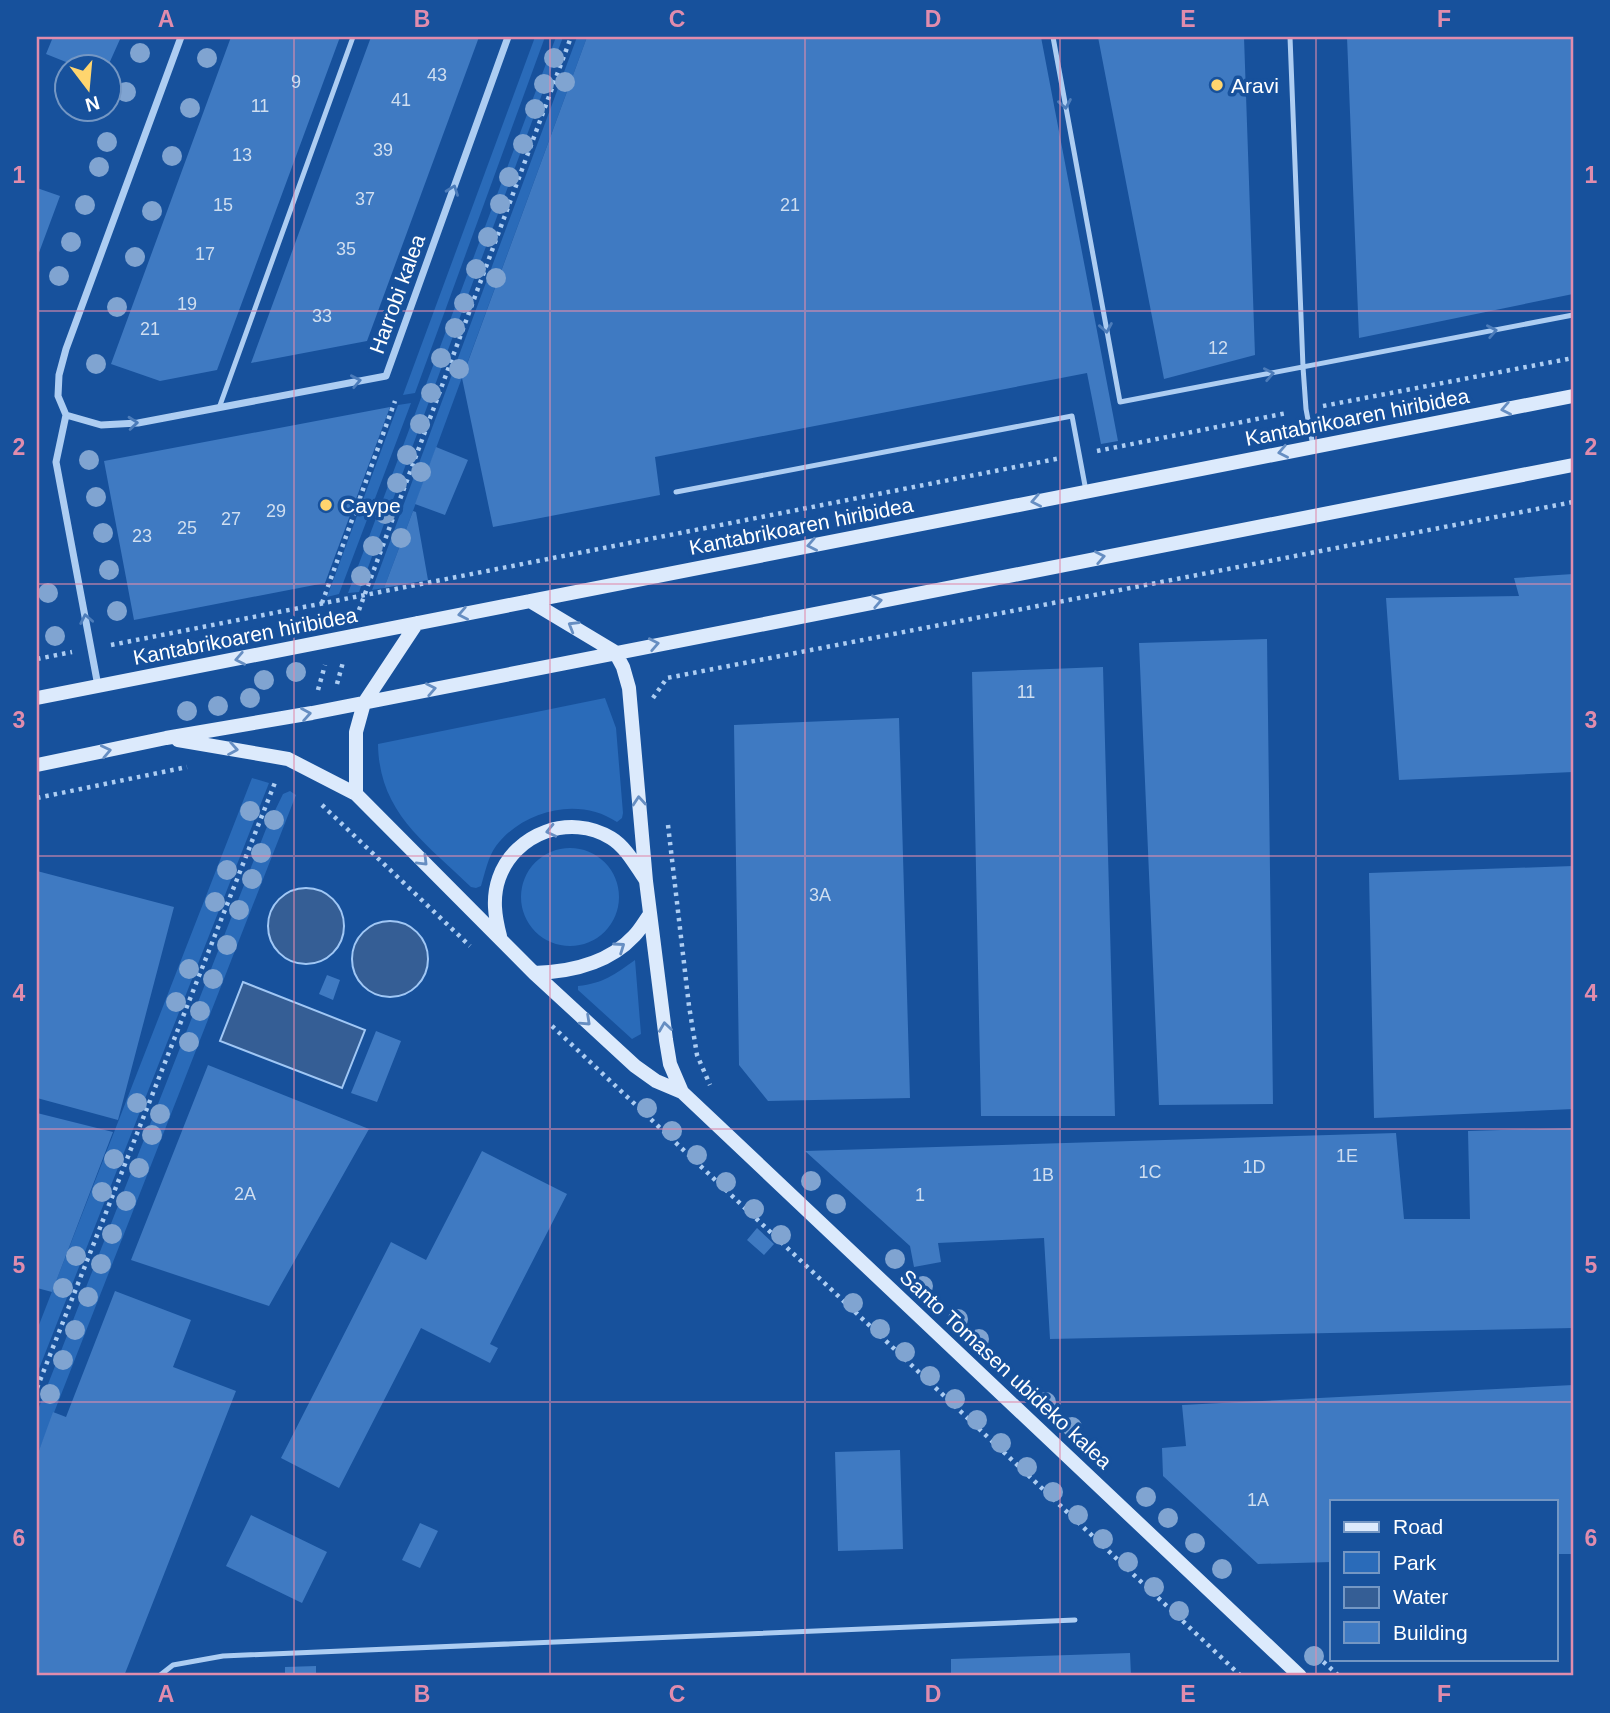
<svg xmlns="http://www.w3.org/2000/svg" width="1610" height="1713" viewBox="0 0 1610 1713" font-family="Helvetica,sans-serif">
<style>
.green{fill:#2a6bb9}
.water{fill:#355e95;stroke:#a0c7f5;stroke-width:2}
.building{fill:#3f7ac2}
.lines{fill:none;stroke-linecap:round;stroke-linejoin:round}
.path{stroke:#adcdf2;stroke-width:4.5;stroke-dasharray:3.5 5;stroke-linecap:butt}
.lane{stroke:#adcdf2;stroke-width:5}
.street{stroke:#adcdf2;stroke-width:7}
.secondary{stroke:#dceafc;stroke-width:14}
.tree{fill:#80a4d1}
.oneway{stroke:#4c7cba}
.oneway2{stroke:#668ec2}
.grid{fill:none;stroke:#e08cad;stroke-width:2;stroke-opacity:0.55}
.poi-dot{fill:#ffd56e;stroke:#17519c;stroke-width:2.5}
.labels{text-anchor:middle;dominant-baseline:central;stroke-width:7;stroke-linejoin:round;paint-order:stroke}
.number-label{font-size:18px;fill:#cfdef0}
.poi-label{font-size:21px;fill:#fff;stroke:#17519c;text-anchor:start}
.street-label{font-size:21px;fill:#fff;stroke:#17519c}
.neatline{fill:none;stroke:#e08cad;stroke-width:2.5}
.grid-label{font-size:23px;text-anchor:middle;font-weight:bold;fill:#e08cad}
</style>
<rect width="100%" height="100%" fill="#17519c"/>
<!-- green -->
<path class="green" d="M535 37H545L415 393 403 395Z
M556 37H563L359 592 348 593Z
M577 37H587L413 511 384 588 372 590Z
M411 403 339 594 327 597 398 405Z
M605 698 616 728 623 813 622 818 617 822C579 796 523 810 496 846 488 857 485 873 481 886L476 888 471 887C426 843 379 813 378 744Z
M252 778 269 783 37 1374V1330Z
M290 791 296 795 37 1456V1412L266 829 283 794Z
M521 897a49 49 0 1 1 98 0a49 49 0 1 1-98 0Z
M635 960 641 1034 632 1039 578 990V986C604 983 614 975 635 960Z"/>
<!-- water -->
<path class="water" d="M268 926a38 38 0 1 1 76 0a38 38 0 1 1-76 0Z
M352 959a38 38 0 1 1 76 0a38 38 0 1 1-76 0Z
M243 982 365 1030 342 1088 220 1041Z"/>
<!-- building -->
<path class="building" d="M53 37H121L108 66H76L46 54Z
M231 37H340L217 370 160 381 111 364Z
M371 37H479L367 341 251 363Z
M587 37H1041L1118 441 1101 444 1087 373 655 457 660 495 493 527 462 378Z
M1098 37H1244L1255 355 1164 379Z
M1347 37H1573V294L1359 338Z
M37 188 60 196 37 258Z
M390 407 325 583 134 620 104 461Z
M436 447 468 460 445 515 415 504Z
M413 511 416 512 428 580 384 588Z
M1573 574V772L1399 780 1386 598 1519 596 1514 578Z
M1267 639 1273 1104 1159 1105 1139 643Z
M1103 667 1115 1116H981L972 672Z
M899 718 910 1098 768 1101 739 1065 734 725Z
M1573 866V1109L1374 1118 1369 873Z
M37 871 174 907 118 1120 37 1098Z
M327 975 340 980 333 1000 319 994Z
M376 1031 401 1041 377 1102 351 1093Z
M208 1065 369 1129 269 1306 131 1260Z
M37 1113 113 1132 52 1292 37 1288Z
M1573 1128V1328L1050 1339 1044 1238 938 1243 941 1262 914 1267 910 1246 805 1151 1396 1133 1404 1219H1470L1468 1131Z
M482 1151 567 1194 490 1344 498 1348 490 1363 421 1328 339 1488 281 1458 391 1242 426 1260Z
M757 1228 774 1244 764 1255 747 1240Z
M115 1291 191 1320 173 1367 236 1391 124 1676H37V1456L53 1412 66 1417Z
M1573 1385V1554H1556V1501H1332V1562L1258 1564 1163 1476 1162 1448 1186 1446 1182 1405Z
M900 1450 903 1549 838 1551 835 1452Z
M251 1515 327 1552 302 1603 226 1566Z
M420 1523 438 1531 420 1568 402 1560Z
M1130 1653 1131 1676H951V1659Z
M316 1666V1676H285V1667Z"/>
<g class="lines">
<!-- path -->
<path class="path" d="M1323 406 1573 358
M1097 451 1287 413
M322 603 395 401
M359 610 571 37
M111 645 1061 458
M37 659 72 652
M337 684 343 662
M318 690 325 665
M653 698 667 678 1573 502
M37 798 187 767
M322 805 470 946
M668 825 689 1006 697 1055 710 1085
M552 1026 1241 1676
M37 1388 276 780
M1317 1656 1339 1676"/>
<!-- lane -->
<path class="lane" d="M1053 37 1120 402 1573 315
M1290 37 1303 367 1306 409 1313 446
M219 408 353 37
M676 492 1072 416 1086 491
M159 1676 173 1665 223 1656 1075 1620"/>
<!-- street -->
<path class="street" d="M66 415 101 425 138 423 386 376 508 37
M98 686 56 462 66 415 58 396 59 375 66 349 181 37"/>
<!-- secondary -->
<path class="secondary" d="M530 601 615 652 623 667 629 688 646 881 666 1040 670 1064 682 1092
M37 698 1573 396
M178 740 288 759 356 794 534 973 635 1066 656 1081 682 1092 1300 1676
M37 765 166 738 312 713 1573 465
M356 794V732L364 703 417 623
M500 936C495 917 492 898 499 878 515 833 570 813 611 838 626 847 636 866 645 879
M534 973C570 972 608 964 634 936 640 930 645 921 650 914"/>
</g>
<!-- trees -->
<g class="tree">
<circle cx="140" cy="53" r="10"/>
<circle cx="207" cy="58" r="10"/>
<circle cx="554" cy="58" r="10"/>
<circle cx="565" cy="82" r="10"/>
<circle cx="544" cy="84" r="10"/>
<circle cx="126" cy="92" r="10"/>
<circle cx="190" cy="108" r="10"/>
<circle cx="535" cy="109" r="10"/>
<circle cx="107" cy="142" r="10"/>
<circle cx="523" cy="144" r="10"/>
<circle cx="172" cy="156" r="10"/>
<circle cx="99" cy="167" r="10"/>
<circle cx="509" cy="177" r="10"/>
<circle cx="500" cy="204" r="10"/>
<circle cx="85" cy="205" r="10"/>
<circle cx="152" cy="211" r="10"/>
<circle cx="488" cy="237" r="10"/>
<circle cx="71" cy="242" r="10"/>
<circle cx="135" cy="257" r="10"/>
<circle cx="476" cy="269" r="10"/>
<circle cx="59" cy="276" r="10"/>
<circle cx="496" cy="278" r="10"/>
<circle cx="464" cy="303" r="10"/>
<circle cx="117" cy="307" r="10"/>
<circle cx="455" cy="328" r="10"/>
<circle cx="441" cy="358" r="10"/>
<circle cx="96" cy="364" r="10"/>
<circle cx="459" cy="369" r="10"/>
<circle cx="431" cy="393" r="10"/>
<circle cx="420" cy="424" r="10"/>
<circle cx="407" cy="455" r="10"/>
<circle cx="89" cy="460" r="10"/>
<circle cx="421" cy="472" r="10"/>
<circle cx="397" cy="483" r="10"/>
<circle cx="96" cy="497" r="10"/>
<circle cx="385" cy="514" r="10"/>
<circle cx="103" cy="533" r="10"/>
<circle cx="401" cy="538" r="10"/>
<circle cx="373" cy="546" r="10"/>
<circle cx="109" cy="570" r="10"/>
<circle cx="361" cy="576" r="10"/>
<circle cx="48" cy="593" r="10"/>
<circle cx="117" cy="611" r="10"/>
<circle cx="55" cy="636" r="10"/>
<circle cx="296" cy="672" r="10"/>
<circle cx="264" cy="680" r="10"/>
<circle cx="250" cy="698" r="10"/>
<circle cx="218" cy="706" r="10"/>
<circle cx="187" cy="711" r="10"/>
<circle cx="250" cy="811" r="10"/>
<circle cx="274" cy="820" r="10"/>
<circle cx="261" cy="853" r="10"/>
<circle cx="227" cy="870" r="10"/>
<circle cx="252" cy="879" r="10"/>
<circle cx="215" cy="902" r="10"/>
<circle cx="239" cy="910" r="10"/>
<circle cx="227" cy="945" r="10"/>
<circle cx="189" cy="969" r="10"/>
<circle cx="213" cy="979" r="10"/>
<circle cx="176" cy="1002" r="10"/>
<circle cx="200" cy="1011" r="10"/>
<circle cx="189" cy="1042" r="10"/>
<circle cx="137" cy="1103" r="10"/>
<circle cx="647" cy="1108" r="10"/>
<circle cx="160" cy="1114" r="10"/>
<circle cx="672" cy="1131" r="10"/>
<circle cx="152" cy="1135" r="10"/>
<circle cx="697" cy="1155" r="10"/>
<circle cx="114" cy="1159" r="10"/>
<circle cx="139" cy="1168" r="10"/>
<circle cx="811" cy="1181" r="10"/>
<circle cx="726" cy="1182" r="10"/>
<circle cx="102" cy="1192" r="10"/>
<circle cx="126" cy="1201" r="10"/>
<circle cx="836" cy="1204" r="10"/>
<circle cx="754" cy="1209" r="10"/>
<circle cx="112" cy="1234" r="10"/>
<circle cx="781" cy="1235" r="10"/>
<circle cx="76" cy="1256" r="10"/>
<circle cx="895" cy="1259" r="10"/>
<circle cx="101" cy="1264" r="10"/>
<circle cx="923" cy="1286" r="10"/>
<circle cx="63" cy="1288" r="10"/>
<circle cx="88" cy="1297" r="10"/>
<circle cx="853" cy="1303" r="10"/>
<circle cx="958" cy="1319" r="10"/>
<circle cx="880" cy="1329" r="10"/>
<circle cx="75" cy="1330" r="10"/>
<circle cx="979" cy="1339" r="10"/>
<circle cx="905" cy="1352" r="10"/>
<circle cx="63" cy="1360" r="10"/>
<circle cx="930" cy="1376" r="10"/>
<circle cx="50" cy="1394" r="10"/>
<circle cx="955" cy="1399" r="10"/>
<circle cx="1046" cy="1402" r="10"/>
<circle cx="977" cy="1420" r="10"/>
<circle cx="1072" cy="1427" r="10"/>
<circle cx="1001" cy="1443" r="10"/>
<circle cx="1027" cy="1467" r="10"/>
<circle cx="1053" cy="1492" r="10"/>
<circle cx="1146" cy="1497" r="10"/>
<circle cx="1078" cy="1515" r="10"/>
<circle cx="1168" cy="1518" r="10"/>
<circle cx="1103" cy="1539" r="10"/>
<circle cx="1195" cy="1543" r="10"/>
<circle cx="1128" cy="1562" r="10"/>
<circle cx="1222" cy="1569" r="10"/>
<circle cx="1154" cy="1587" r="10"/>
<circle cx="1179" cy="1611" r="10"/>
<circle cx="1314" cy="1656" r="10"/>
</g>
<!-- one-way arrows -->
<defs><path id="oneway-chevron" d="M-2-3.5L2.5 0L-2 3.5" fill="none" stroke-width="1.6" stroke-linecap="round" stroke-linejoin="round" transform="scale(1.75)"/></defs>
<g class="oneway">
<use href="#oneway-chevron" transform="translate(1065 104) rotate(80)"/>
<use href="#oneway-chevron" transform="translate(453 190) rotate(-70)"/>
<use href="#oneway-chevron" transform="translate(1106 328) rotate(80)"/>
<use href="#oneway-chevron" transform="translate(1492 331) rotate(-11)"/>
<use href="#oneway-chevron" transform="translate(1269 374) rotate(-11)"/>
<use href="#oneway-chevron" transform="translate(356 381) rotate(-11)"/>
<use href="#oneway-chevron" transform="translate(133 423) rotate(-5)"/>
<use href="#oneway-chevron" transform="translate(86 619) rotate(-101)"/>
</g>
<g class="oneway2">
<use href="#oneway-chevron" transform="translate(1506 409) rotate(169)"/>
<use href="#oneway-chevron" transform="translate(1283 452) rotate(169)"/>
<use href="#oneway-chevron" transform="translate(1036 501) rotate(169)"/>
<use href="#oneway-chevron" transform="translate(812 545) rotate(169)"/>
<use href="#oneway-chevron" transform="translate(1100 557) rotate(-11)"/>
<use href="#oneway-chevron" transform="translate(877 601) rotate(-11)"/>
<use href="#oneway-chevron" transform="translate(463 614) rotate(169)"/>
<use href="#oneway-chevron" transform="translate(573 626) rotate(-149)"/>
<use href="#oneway-chevron" transform="translate(654 644) rotate(-11)"/>
<use href="#oneway-chevron" transform="translate(240 659) rotate(169)"/>
<use href="#oneway-chevron" transform="translate(431 689) rotate(-11)"/>
<use href="#oneway-chevron" transform="translate(306 714) rotate(-10)"/>
<use href="#oneway-chevron" transform="translate(233 749) rotate(10)"/>
<use href="#oneway-chevron" transform="translate(106 751) rotate(-12)"/>
<use href="#oneway-chevron" transform="translate(639 801) rotate(-95)"/>
<use href="#oneway-chevron" transform="translate(551 831) rotate(167)"/>
<use href="#oneway-chevron" transform="translate(423 861) rotate(45)"/>
<use href="#oneway-chevron" transform="translate(620 947) rotate(-35)"/>
<use href="#oneway-chevron" transform="translate(586 1021) rotate(43)"/>
<use href="#oneway-chevron" transform="translate(665 1027) rotate(-98)"/>
</g>
<!-- grid -->
<path class="grid" d="M294 37V1676M550 37V1676M805 37V1676M1060 37V1676M1316 37V1676M37 311H1573M37 584H1573M37 856H1573M37 1129H1573M37 1402H1573"/>
<!-- markers -->
<g class="poi-dot">
<circle cx="1217" cy="85" r="7"/>
<circle cx="326" cy="505" r="7"/>
</g>
<g class="labels">
<!-- number labels -->
<g class="number-label">
<text x="437" y="75">43</text>
<text x="296" y="82">9</text>
<text x="401" y="100">41</text>
<text x="260" y="106">11</text>
<text x="383" y="150">39</text>
<text x="242" y="155">13</text>
<text x="365" y="199">37</text>
<text x="223" y="205">15</text>
<text x="790" y="205">21</text>
<text x="346" y="249">35</text>
<text x="205" y="254">17</text>
<text x="187" y="304">19</text>
<text x="322" y="316">33</text>
<text x="150" y="329">21</text>
<text x="1218" y="348">12</text>
<text x="276" y="511">29</text>
<text x="231" y="519">27</text>
<text x="187" y="528">25</text>
<text x="142" y="536">23</text>
<text x="1026" y="692">11</text>
<text x="820" y="895">3A</text>
<text x="1347" y="1156">1E</text>
<text x="1254" y="1167">1D</text>
<text x="1150" y="1172">1C</text>
<text x="1043" y="1175">1B</text>
<text x="245" y="1194">2A</text>
<text x="920" y="1195">1</text>
<text x="1258" y="1500">1A</text>
</g>
<!-- poi labels -->
<g class="poi-label">
<text x="1231" y="85">Aravi</text>
<text x="340" y="505">Caype</text>
</g>
<!-- street labels -->
<g class="street-label">
<text transform="translate(397 294) rotate(-70)">Harrobi kalea</text>
<text transform="translate(1357 417) rotate(-11)">Kantabrikoaren hiribidea</text>
<text transform="translate(801 526) rotate(-11)">Kantabrikoaren hiribidea</text>
<text transform="translate(245 636) rotate(-11)">Kantabrikoaren hiribidea</text>
<text transform="translate(1006 1369) rotate(43)">Santo Tomasen ubideko kalea</text>
</g>
</g>
<!-- border -->
<rect width="1610" height="1713" fill="none" stroke="#17519c" stroke-width="77"/>
<!-- legend -->
<rect x="1330" y="1500" width="228" height="161" fill="#17519c" stroke="#7497c4" stroke-width="2"/>
<rect x="1344" y="1522" width="35" height="10" fill="#dceafc" stroke="#7497c4" stroke-width="2"/>
<text x="1393" y="1534" font-size="21" fill="#ffffff">Road</text>
<rect x="1344" y="1552" width="35" height="21" fill="#2a6bb9" stroke="#7497c4" stroke-width="2"/>
<text x="1393" y="1570" font-size="21" fill="#ffffff">Park</text>
<rect x="1344" y="1587" width="35" height="21" fill="#355e95" stroke="#7497c4" stroke-width="2"/>
<text x="1393" y="1604" font-size="21" fill="#ffffff">Water</text>
<rect x="1344" y="1622" width="35" height="21" fill="#3f7ac2" stroke="#7497c4" stroke-width="2"/>
<text x="1393" y="1640" font-size="21" fill="#ffffff">Building</text>
<!-- north arrow -->
<g transform="translate(88 88) rotate(164)"><circle r="33" fill="#17519c" stroke="#7497c4" stroke-width="2"/>
<path d="M0-5L12 26L0 18L-12 26Z" fill="#ffd56e"/>
<text y="-10" font-size="19" font-weight="bold" text-anchor="middle" fill="#ffffff">N</text>
</g>
<rect x="38" y="38" width="1534" height="1636" class="neatline"/>
<g class="grid-label">
<text x="166" y="27">A</text>
<text x="422" y="27">B</text>
<text x="677" y="27">C</text>
<text x="933" y="27">D</text>
<text x="1188" y="27">E</text>
<text x="1444" y="27">F</text>
<text x="19" y="183">1</text>
<text x="1591" y="183">1</text>
<text x="19" y="455">2</text>
<text x="1591" y="455">2</text>
<text x="19" y="728">3</text>
<text x="1591" y="728">3</text>
<text x="19" y="1001">4</text>
<text x="1591" y="1001">4</text>
<text x="19" y="1273">5</text>
<text x="1591" y="1273">5</text>
<text x="19" y="1546">6</text>
<text x="1591" y="1546">6</text>
<text x="166" y="1702">A</text>
<text x="422" y="1702">B</text>
<text x="677" y="1702">C</text>
<text x="933" y="1702">D</text>
<text x="1188" y="1702">E</text>
<text x="1444" y="1702">F</text>
</g>
</svg>
